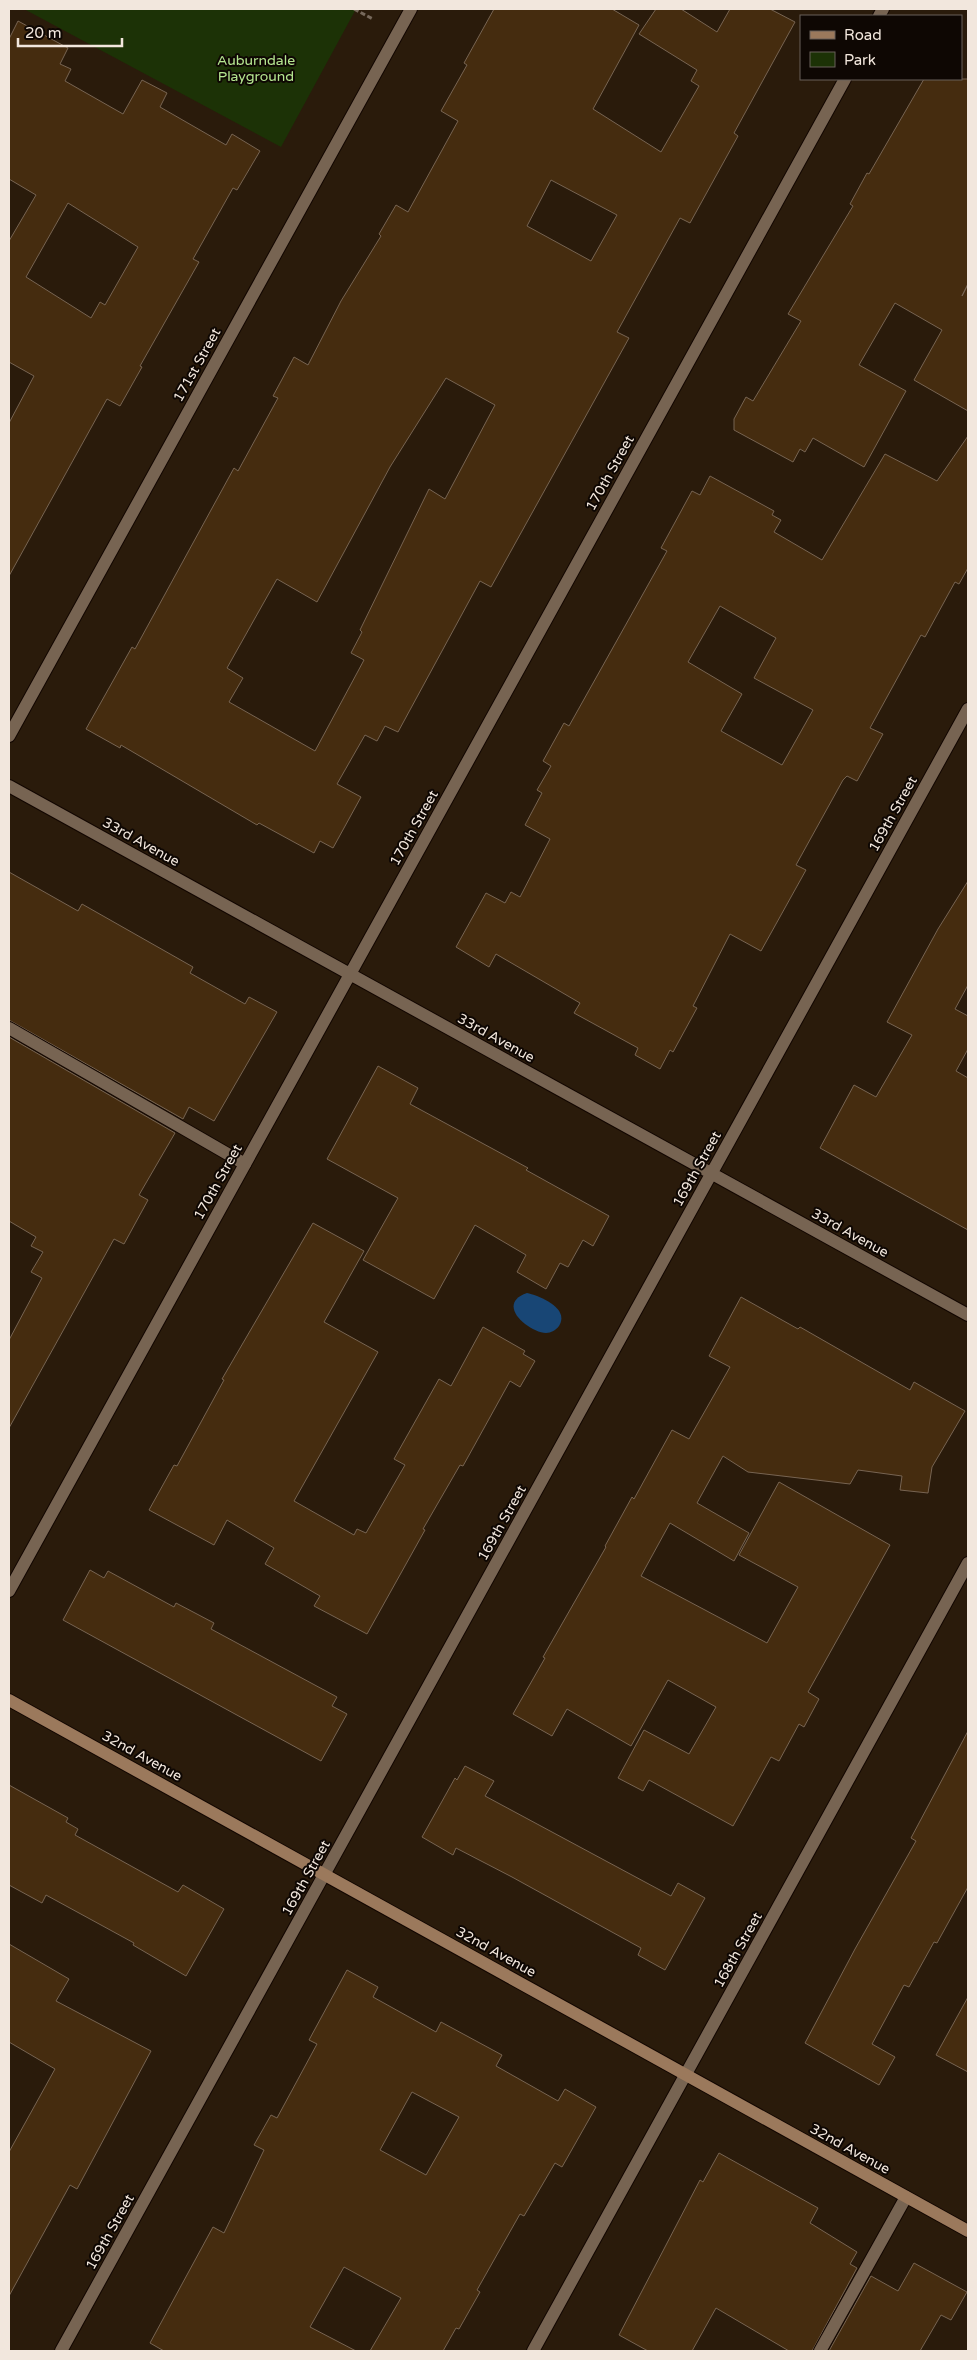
<svg xmlns="http://www.w3.org/2000/svg" width="977" height="2360" viewBox="0 0 977 2360" font-family="'Varela Round',sans-serif">
<style>
.green{fill:#1c3206}
.water{fill:#184675}
.building{fill:#452c0f;stroke:#776452;fill-rule:evenodd}
.lines{fill:none;stroke-linecap:round;stroke-linejoin:round}
.lane-casing{stroke:#120600;stroke-width:14}
.street-casing{stroke:#120600;stroke-width:14}
.secondary-casing{stroke:#120600;stroke-width:14}
.path{stroke:#77695c;stroke-width:3;stroke-dasharray:5 2.5;stroke-linecap:butt}
.lane{stroke:#776452;stroke-width:12}
.street{stroke:#776452;stroke-width:12}
.secondary{stroke:#9b795c;stroke-width:12}
.labels{text-anchor:middle;dominant-baseline:central;stroke-width:4;stroke-linejoin:round;paint-order:stroke}
.park-label{font-size:14px;fill:#b5e690;stroke:#0e0703}
.street-label{font-size:14px;fill:#f2e7dd;stroke:#0e0703}
</style>
<rect width="100%" height="100%" fill="#2a1b0b"/>
<!-- green -->
<path class="green" d="M24 9H356L281 147Z"/>
<!-- water -->
<path class="water" d="M527 1293C540 1296 570 1308 559 1326 556 1330 551 1333 546 1333 528 1332 495 1304 527 1293Z"/>
<!-- building -->
<path class="building" d="M494 9H612L639 25 593 109 661 152 699 86 691 81 697 70 639 34 656 9H681L717 32 730 9H770L795 22 734 133 738 136 690 223 680 218 617 332 629 338 491 587 480 581 398 732 385 726 377 741 365 735 337 784 361 797 333 848 320 841 314 853 259 823 257 825 121 745 120 748 86 729 132 647 135 649 234 468 238 471 278 398 273 396 294 357 308 365 341 301 381 236 379 234 396 205 408 212 458 121 441 111 467 65 464 63ZM551 180 617 215 591 261 527 226ZM446 378 495 405 445 499 429 489 360 630 362 632 351 653 364 660 315 751 229 702 243 678 227 668 277 579 317 602 390 467Z
M18 21 68 48 60 64 71 69 65 81 123 114 142 80 167 93 160 107 226 145 232 134 260 151 237 190 233 188 193 259 199 262 140 366 142 367 120 406 107 399 9 576V423L34 376 9 362V241L36 195 9 179V39ZM68 203 138 247 105 305 100 302 91 318 26 277Z
M924 79H968V284L962 296 968 284V411L914 380 942 330 895 303 859 365 906 391 864 467 813 438 805 452 800 449 793 462 734 430V419L746 397 753 401 801 321 788 314 853 206 850 204 867 173 869 174Z
M968 436V568L959 584 955 582 925 637 921 635 870 728 883 734 857 781 847 776 843 780 796 865 806 870 761 951 730 934 693 1006 697 1008 673 1052 670 1050 660 1069 635 1055 638 1048 574 1013 580 1003 496 954 489 967 456 947 486 893 505 903 511 892 520 897 550 839 525 825 542 793 537 790 551 766 543 761 564 723 569 726 634 610 667 551 661 548 692 491 700 495 710 476 774 511 772 515 781 520 774 532 822 560 885 454 937 481ZM720 606 776 638 754 678 813 710 782 765 721 731 742 694 688 662Z
M9 872 78 911 82 904 193 967 190 973 245 1004 249 997 277 1012 214 1121 189 1107 183 1119 9 1020Z
M968 881V985L955 1009 968 1016V1049L956 1071 968 1078V1230L820 1148 854 1085 876 1097 912 1035 887 1022 938 929Z
M9 1037 175 1133 139 1195 148 1200 124 1244 114 1239 9 1428V1340L42 1278 31 1272 43 1252 31 1246 36 1237 9 1221Z
M378 1066 418 1088 410 1104 528 1168 526 1170 609 1216 593 1246 583 1240 568 1267 560 1263 546 1289 517 1272 526 1255 475 1225 434 1299 363 1260 398 1198 327 1159Z
M313 1223 364 1251 324 1322 378 1352 294 1501 354 1535 357 1529 366 1533 405 1465 394 1459 439 1379 451 1386 483 1327 525 1351 523 1354 535 1361 520 1387 510 1381 463 1466 460 1465 423 1529 425 1530 367 1634 314 1606 320 1596 265 1564 274 1548 227 1520 214 1545 149 1510 174 1465 177 1466 224 1380 222 1379Z
M741 1297 798 1329 800 1327 910 1390 914 1382 965 1411 932 1467 928 1493 900 1490 902 1476 858 1470 850 1484 748 1472 723 1456 697 1503 749 1533 734 1561 670 1523 641 1576 767 1643 798 1587 739 1555 779 1482 890 1545 808 1692 819 1699 804 1727 799 1724 779 1761 771 1757 733 1826 649 1780 643 1791 618 1778 644 1730 689 1754 716 1707 668 1680 631 1746 567 1709 552 1736 513 1714 545 1658 543 1657 606 1547 605 1546 632 1497 634 1499 672 1430 689 1439 730 1367 709 1356Z
M90 1570 104 1578 108 1571 174 1607 176 1603 214 1623 211 1629 337 1697 332 1706 347 1714 321 1761 63 1620Z
M968 1731V1887L937 1943 934 1942 909 1987 904 1985 872 2044 895 2057 879 2085 805 2043 855 1949 916 1841 911 1838Z
M465 1766 494 1781 485 1796 671 1896 678 1883 705 1898 665 1970 638 1955 641 1948 512 1877 456 1848 453 1855 422 1837 455 1778 457 1780Z
M9 1785 68 1818 66 1822 78 1829 75 1835 178 1892 183 1885 224 1909 186 1976 133 1945 134 1943 46 1895 42 1903 9 1885Z
M9 1944 69 1979 56 2001 151 2051 77 2189 70 2185 9 2296V2152L55 2069 9 2042Z
M347 1970 378 1987 373 1997 436 2032 441 2022 502 2055 496 2066 558 2101 565 2089 596 2107 562 2167 555 2163 524 2216 520 2214 477 2290 480 2292 459 2329 456 2328 443 2351H370L401 2298 344 2267 310 2327 356 2351H164L150 2343 213 2227 224 2233 264 2150 254 2145 271 2115 277 2118 317 2044 309 2040ZM412 2092 459 2117 426 2175 380 2150Z
M968 1997V2072L936 2055Z
M719 2153 818 2208 810 2223 857 2252 850 2264 857 2268 812 2351H789L716 2308 692 2351H648L619 2335 700 2180 703 2182Z
M914 2263 967 2292 951 2320 941 2315 920 2351H829L871 2276 898 2291Z"/>
<g class="lines">
<defs>
<path id="lane" d="M9 1028 245 1164
M820 2351 906 2197"/>
<path id="street" d="M879 16 883 9
M9 736 411 9
M9 786 968 1315
M9 1591 845 79
M61 2351 968 709
M533 2351 968 1563"/>
<path id="secondary" d="M9 1700 968 2231"/>
</defs>
<!-- lane casing -->
<use href="#lane" class="lane-casing"/>
<!-- street casing -->
<use href="#street" class="street-casing"/>
<!-- secondary casing -->
<use href="#secondary" class="secondary-casing"/>
<!-- path -->
<path class="path" d="M354 9 373 19"/>
<!-- lane -->
<use href="#lane" class="lane"/>
<!-- street -->
<use href="#street" class="street"/>
<!-- secondary -->
<use href="#secondary" class="secondary"/>
</g>
<g class="labels">
<!-- park labels -->
<g class="park-label">
<text x="256" y="60">Auburndale<tspan x="256" dy="16">Playground</tspan></text>
</g>
<!-- street labels -->
<g class="street-label">
<text transform="translate(197 365) rotate(-61)">171st Street</text>
<text transform="translate(610 473) rotate(-61)">170th Street</text>
<text transform="translate(893 814) rotate(-61)">169th Street</text>
<text transform="translate(414 828) rotate(-61)">170th Street</text>
<text transform="translate(141 842) rotate(29)">33rd Avenue</text>
<text transform="translate(496 1038) rotate(29)">33rd Avenue</text>
<text transform="translate(697 1169) rotate(-61)">169th Street</text>
<text transform="translate(218 1182) rotate(-61)">170th Street</text>
<text transform="translate(850 1233) rotate(29)">33rd Avenue</text>
<text transform="translate(502 1523) rotate(-61)">169th Street</text>
<text transform="translate(142 1756) rotate(29)">32nd Avenue</text>
<text transform="translate(306 1878) rotate(-61)">169th Street</text>
<text transform="translate(738 1950) rotate(-61)">168th Street</text>
<text transform="translate(496 1952) rotate(29)">32nd Avenue</text>
<text transform="translate(850 2149) rotate(29)">32nd Avenue</text>
<text transform="translate(110 2232) rotate(-61)">169th Street</text>
</g>
</g>
<!-- border -->
<rect width="977" height="2360" fill="none" stroke="#f2e7dd" stroke-width="20"/>
<!-- legend -->
<rect x="800" y="15" width="162" height="65" fill="#0e0703" stroke="#69615a"/>
<rect x="810" y="31" width="25" height="8" fill="#9b795c" stroke="#69615a"/>
<text x="844" y="40" font-size="15" fill="#f2e7dd">Road</text>
<rect x="810" y="52" width="25" height="15" fill="#1c3206" stroke="#69615a"/>
<text x="844" y="65" font-size="15" fill="#f2e7dd">Park</text>
<!-- scale -->
<path d="M18 38v8h104v-8" fill="none" stroke="#f2e7dd" stroke-width="2.5"/>
<text x="25" y="38" font-size="15" fill="#f2e7dd" stroke="#0e0703" stroke-width="4" paint-order="stroke">20 m</text>
</svg>
